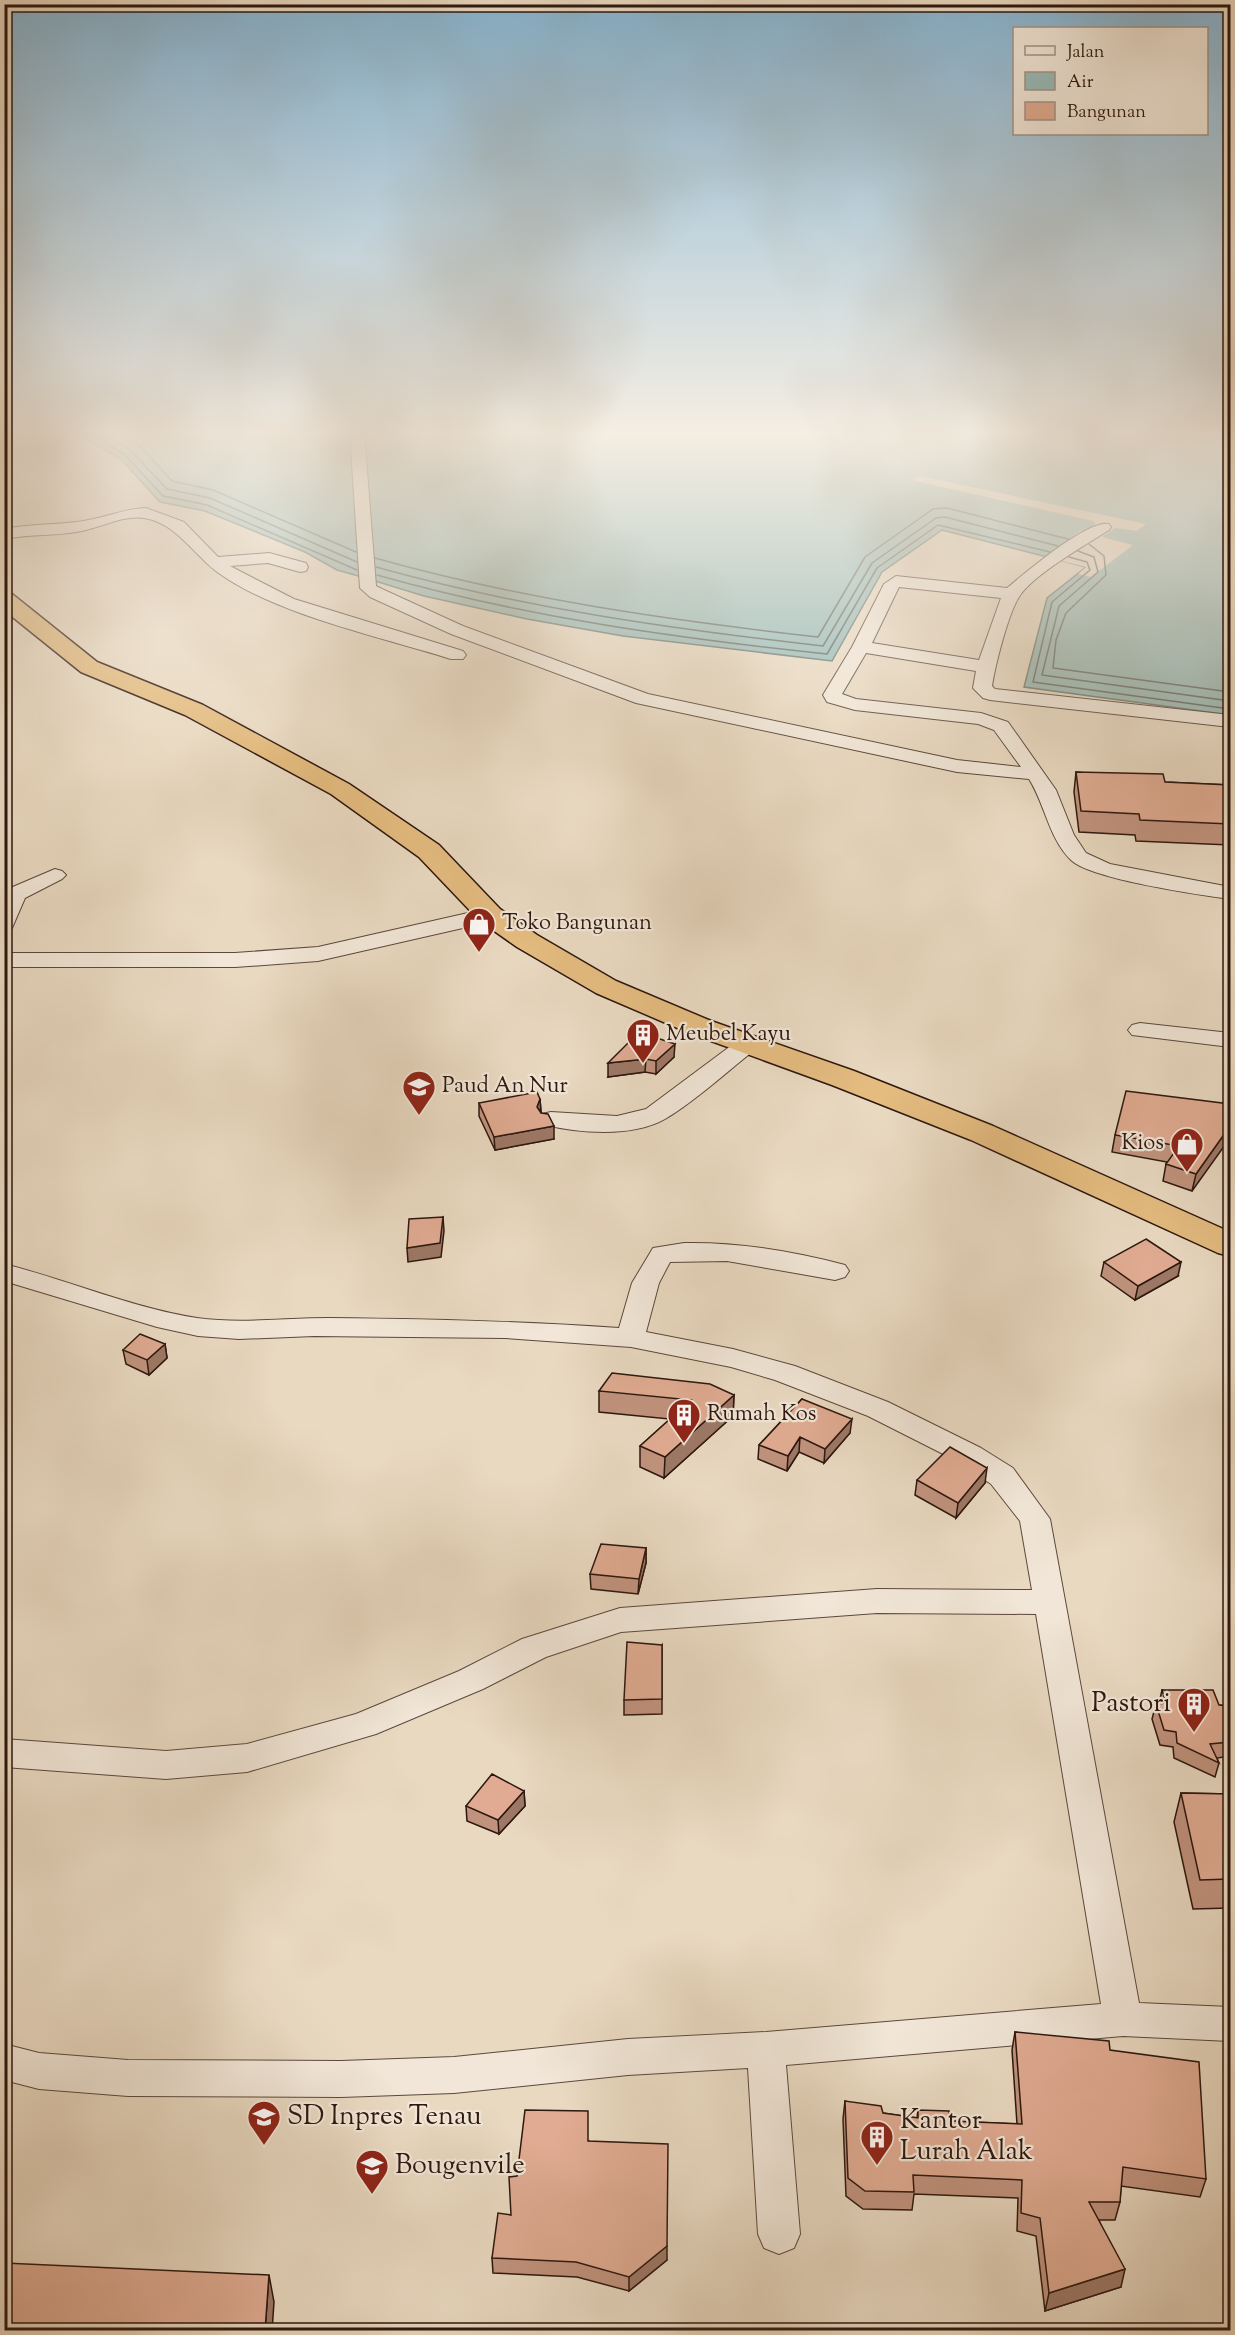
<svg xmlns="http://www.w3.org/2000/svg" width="1235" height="2335" viewBox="0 0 1235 2335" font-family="'Sorts Mill Goudy',serif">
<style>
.water{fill:#97bab6;stroke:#6d7973;stroke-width:1.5}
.pier{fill:#e9d9c1}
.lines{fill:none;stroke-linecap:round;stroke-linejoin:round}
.shore{stroke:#626862;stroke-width:1.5}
.minor-casing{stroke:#5c483c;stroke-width:2}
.highway-casing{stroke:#2d170f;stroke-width:3}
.minor{fill:#f1e6d7;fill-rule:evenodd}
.highway{fill:#e4bc80;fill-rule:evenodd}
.wall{fill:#c1937e;stroke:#2d170f;stroke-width:1.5}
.shaded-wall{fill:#9d7866;stroke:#2d170f;stroke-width:1.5}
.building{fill:#e0ab92;stroke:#2d170f;stroke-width:1.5}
.labels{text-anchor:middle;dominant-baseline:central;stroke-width:4.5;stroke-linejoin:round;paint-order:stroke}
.poi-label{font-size:22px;fill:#2d170f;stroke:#f1e6d7;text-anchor:start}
.near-poi-label{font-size:27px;fill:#2d170f;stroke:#f1e6d7;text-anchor:start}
</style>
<rect width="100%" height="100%" fill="#e9d9c1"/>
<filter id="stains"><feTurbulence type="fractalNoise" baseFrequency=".00333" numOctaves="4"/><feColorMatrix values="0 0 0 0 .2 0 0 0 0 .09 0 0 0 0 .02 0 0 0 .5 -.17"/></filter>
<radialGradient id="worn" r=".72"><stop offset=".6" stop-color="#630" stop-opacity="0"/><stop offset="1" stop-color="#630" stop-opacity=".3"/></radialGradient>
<!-- water -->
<path class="water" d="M75 432H1230V715L1024 687 1047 598 1086 567 942 530 882 572 832 661 623 636 527 619 424 596 362 577 337 570 305 552 205 511 160 502 121 459Z"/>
<!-- pier -->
<path class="pier" d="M920 476 1146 524 1137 531 1115 528 1102 537 1133 545 1091 577 1078 574 1086 567 1045 557 1080 531 1085 532 1096 524 1093 521 911 480Z"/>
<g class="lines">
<!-- shore -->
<path class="shore" d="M87 432 125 455 163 496 207 505 357 570
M102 432 129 449 167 489 210 498 357 562
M119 432 137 443 172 481 213 490 356 552
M1089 544 1104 556 1106 575 1066 613 1056 640 1053 668 1230 692
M1078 551 1094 557 1098 572 1059 606 1042 675 1230 701
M1069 557 1087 562 1090 570 1052 602 1033 682 1230 709
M375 558C520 599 668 620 818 637L865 557 933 509 947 508 1068 539
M376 567C523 608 672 629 823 646L872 563 936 518 945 517 1058 546
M377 575C525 617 675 638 827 654L877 568 938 525 1050 552"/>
<defs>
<path id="minor" d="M350 432H364L376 586 382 589 463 626 648 694 957 760 1021 767 994 730 978 724 855 710 827 702 823 695 852 647 884 584 896 576 1007 588C1024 574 1088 519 1109 524L1111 527 1109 530C1087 544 1031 576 1019 597 1008 614 995 666 992 686L995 689 1230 715V727L990 700 983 698 973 688 976 671 866 653 842 694 856 699 981 713 1008 722 1056 790 1074 835 1086 853 1110 864 1230 887V899C1200 895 1090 879 1071 860 1049 839 1045 804 1029 779L957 772 636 703 451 634 370 597 360 588ZM899 587 1001 598 979 660 872 643Z
M146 508 184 522 218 557 269 553 306 563 308 567 306 571 300 572 268 563 230 566 294 599 463 651 466 655 463 659H451C381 637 278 615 220 574 194 556 177 523 144 518 123 515 102 527 82 531 57 536 30 534 4 539V529C29 524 52 525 76 522 100 520 121 509 146 508Z
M55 869 62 871 66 875 62 879 25 898 12 928 4 929V896L8 889Z
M490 908 498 910 501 915 498 920 318 961 235 967H4V953H235L318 947Z
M1140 1023 1230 1033V1047L1132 1035 1128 1030 1132 1025Z
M748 1037 756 1039 760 1044 756 1049C726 1072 697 1100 665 1119 632 1138 577 1133 542 1124L539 1119 542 1114 551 1112 617 1116 646 1109 740 1039Z
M684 1243C738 1242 792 1251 845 1265L849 1271 845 1277 835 1280 727 1261 670 1262 659 1283 646 1332 733 1349 795 1366 888 1402 981 1448 1013 1468 1050 1519 1139 2003 1230 2007V2041L1123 2036 786 2065 800 2234 794 2248 779 2254 764 2248 758 2234 748 2068 628 2075 454 2093 341 2097 128 2096 39 2089 4 2080V2044L39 2053 128 2060 341 2061 454 2057 628 2039 766 2032 1101 2004 1036 1614 877 1613 621 1632 546 1657 483 1689 376 1734 247 1772 166 1779 4 1767V1739L166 1751 247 1744 356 1714 459 1671 522 1639 620 1608 877 1589 1032 1590 1020 1521 991 1484 959 1462 868 1416 775 1380 731 1367 631 1347 505 1338 314 1336 239 1339 198 1336 157 1327 4 1281V1264C68 1280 132 1308 197 1318 241 1324 285 1318 329 1318 426 1319 522 1321 619 1328L632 1283 653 1248Z"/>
<path id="highway" d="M4 592 12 594 97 662 203 705 349 784 439 845 500 909 537 935 616 981 711 1021 854 1071 993 1126 1230 1232V1256L1218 1253 971 1140 832 1085 689 1033 596 993 517 947 480 921 419 857 331 794 185 715 81 672 4 610Z"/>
</defs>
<!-- minor casing -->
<use href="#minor" class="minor-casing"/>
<!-- highway casing -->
<use href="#highway" class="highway-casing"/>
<!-- minor -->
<use href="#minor" class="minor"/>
<!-- highway -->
<use href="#highway" class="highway"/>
</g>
<!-- wall -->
<path class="wall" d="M1076 772 1165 782 1230 785V845L1136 841 1135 835 1079 832 1074 792Z
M639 1032 674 1057 656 1074 645 1072 608 1077Z
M540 1099 541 1112 554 1139 495 1150 479 1116V1103Z
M1230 1104 1192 1191 1163 1181 1166 1164 1167 1162 1112 1152 1115 1135Z
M1104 1262 1178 1276 1135 1300 1101 1276Z
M165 1344 167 1358 149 1375 126 1364 123 1350Z
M599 1391 734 1395 733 1416 664 1478 640 1467V1446L670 1419 599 1412Z
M802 1399 850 1433 824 1463 799 1452 787 1471 758 1459 759 1445Z
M917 1480 985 1483 956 1518 915 1495Z
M646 1548V1563L638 1594 591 1589 590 1574Z
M662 1645V1714L624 1715V1700Z
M1162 1690 1219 1705 1230 1706V1756L1217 1758 1219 1763 1215 1777 1174 1758 1173 1747 1160 1745 1152 1719 1156 1704H1159Z
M524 1791 525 1806 499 1834 467 1821 466 1806Z
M1181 1793 1230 1794V1908L1193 1909 1174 1822Z
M1015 2032 1110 2050 1206 2179 1200 2197 1121 2186 1120 2202 1115 2220H1099L1121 2287 1045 2311 1036 2236 1017 2231 1018 2198 914 2194 912 2210 863 2209 846 2196 843 2119 845 2101 883 2113 917 2118 918 2110 950 2121 1017 2124 1012 2050Z
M589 2141 667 2260 629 2291 577 2277 493 2273 492 2258 511 2215Z"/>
<!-- shaded-wall -->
<path class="shaded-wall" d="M675 1044 674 1057 656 1074V1061Z
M646 1059 645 1072 608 1077V1063Z
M540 1099 541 1112 537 1107Z
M554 1126V1139L495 1150 494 1137Z
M1230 1126V1138L1192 1191 1196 1174Z
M443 1217 444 1231 441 1257 408 1262 407 1248Z
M1181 1262 1178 1276 1135 1300 1138 1286Z
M165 1344 167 1358 149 1375 147 1360Z
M734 1395 733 1416 664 1478 665 1457Z
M852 1419 850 1433 824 1463 825 1449Z
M800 1437 799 1452 787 1471 788 1456Z
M987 1468 985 1483 956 1518 958 1503Z
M646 1548V1563L638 1594 639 1579Z
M524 1791 525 1806 499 1834 498 1820Z
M667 2246V2260L629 2291V2277Z
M1125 2269 1121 2287 1045 2311 1049 2293Z
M269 2275 274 2302 272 2331H265Z"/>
<!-- building -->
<path class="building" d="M1076 772 1163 774 1165 782 1230 785V824L1140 820 1139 814 1081 811Z
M639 1032 675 1044 656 1061 646 1059 608 1063Z
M1126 1091 1230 1104V1126L1196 1174 1166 1164 1179 1146 1115 1135Z
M537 1092 540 1099 537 1107 541 1113 548 1114 554 1126 494 1137 479 1103Z
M443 1217 440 1243 407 1248 409 1219Z
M1146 1239 1181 1262 1138 1286 1104 1262Z
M140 1334 165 1344 147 1360 123 1350Z
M612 1373 710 1384 734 1395 665 1457 640 1446 691 1400 599 1391Z
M802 1399 852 1419 825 1449 800 1437 788 1456 759 1445Z
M950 1447 987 1468 958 1503 917 1480Z
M601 1544 646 1548 639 1579 590 1574Z
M627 1642 662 1645V1699L624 1700Z
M1162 1690H1213L1219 1705 1230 1706V1742L1210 1744 1219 1763 1177 1743 1176 1732 1164 1730 1156 1704 1166 1703Z
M492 1774 524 1791 498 1820 466 1806Z
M1181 1793 1230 1794V1879L1200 1880Z
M1015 2032 1109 2041 1110 2050 1199 2062 1206 2179 1123 2167 1120 2202H1089L1125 2269 1049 2293 1040 2218 1021 2213 1022 2180 913 2175 914 2192 865 2191 848 2178 845 2101 881 2106 883 2113 918 2118V2110L949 2111 950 2121 1022 2124Z
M525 2110 588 2111V2141L668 2144 667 2246 629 2277 576 2262 492 2258 498 2213 511 2215 509 2177 517 2176Z
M4 2263 269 2275 265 2331H4Z"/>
<!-- sky -->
<linearGradient id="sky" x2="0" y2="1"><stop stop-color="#87b6d4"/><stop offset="0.57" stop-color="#f5eee3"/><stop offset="1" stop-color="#f5eee3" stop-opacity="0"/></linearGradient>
<rect width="1235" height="759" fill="url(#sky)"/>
<!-- icons -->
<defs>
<symbol id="shop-pin" viewBox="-11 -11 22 30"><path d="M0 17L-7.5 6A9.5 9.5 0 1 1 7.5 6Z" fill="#8f2418" stroke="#f1e6d7"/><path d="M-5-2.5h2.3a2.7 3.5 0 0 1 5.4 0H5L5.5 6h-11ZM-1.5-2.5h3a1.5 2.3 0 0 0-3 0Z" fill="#fff"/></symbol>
<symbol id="building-pin" viewBox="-11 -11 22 30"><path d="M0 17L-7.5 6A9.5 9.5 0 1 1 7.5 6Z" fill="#8f2418" stroke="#f1e6d7"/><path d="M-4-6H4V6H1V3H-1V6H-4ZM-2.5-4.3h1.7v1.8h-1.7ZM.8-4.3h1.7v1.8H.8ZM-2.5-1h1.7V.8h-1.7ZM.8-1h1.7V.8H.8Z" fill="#fff"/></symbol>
<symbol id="school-pin" viewBox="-11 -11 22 30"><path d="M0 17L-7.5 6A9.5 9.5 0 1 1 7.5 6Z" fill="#8f2418" stroke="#f1e6d7"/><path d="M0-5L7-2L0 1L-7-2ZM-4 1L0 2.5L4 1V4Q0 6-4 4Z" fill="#fff"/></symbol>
</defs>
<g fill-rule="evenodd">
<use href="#shop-pin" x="460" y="905" width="38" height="52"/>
<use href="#building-pin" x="624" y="1016" width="38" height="52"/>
<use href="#school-pin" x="400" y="1068" width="38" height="52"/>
<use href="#shop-pin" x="1168" y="1125" width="38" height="52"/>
<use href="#building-pin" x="665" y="1396" width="38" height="52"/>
<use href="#building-pin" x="1175" y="1685" width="38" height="52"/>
<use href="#school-pin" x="245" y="2098" width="38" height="52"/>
<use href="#building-pin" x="858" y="2118" width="38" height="52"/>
<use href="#school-pin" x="353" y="2147" width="38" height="52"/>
</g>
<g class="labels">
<!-- poi labels -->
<g class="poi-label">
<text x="502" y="924">Toko Bangunan</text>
<text x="666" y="1035">Meubel Kayu</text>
<text x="442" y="1087">Paud An Nur</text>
<text x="1164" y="1144" text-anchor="end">Kios</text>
<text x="707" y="1415">Rumah Kos</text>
</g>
<!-- near-poi labels -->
<g class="near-poi-label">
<text x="1171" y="1704" text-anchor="end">Pastori</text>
<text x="287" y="2117">SD Inpres Tenau</text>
<text x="900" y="2121">Kantor<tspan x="900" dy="31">Lurah Alak</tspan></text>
<text x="395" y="2166">Bougenvile</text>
</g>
</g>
<!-- margin -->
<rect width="1235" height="2335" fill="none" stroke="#e9d9c1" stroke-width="24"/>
<rect x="6" y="6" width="1223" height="2323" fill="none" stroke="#2d170f" stroke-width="3"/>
<rect x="12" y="12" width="1211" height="2311" fill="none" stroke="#2d170f" stroke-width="1.5"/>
<!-- legend -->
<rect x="1013" y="27" width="195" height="108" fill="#f1e6d7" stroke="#a39387" stroke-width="1.5"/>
<rect x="1025" y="46" width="30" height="9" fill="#f1e6d7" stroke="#a39387" stroke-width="1.5"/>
<text x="1067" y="57" font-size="18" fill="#2d170f">Jalan</text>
<rect x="1025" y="72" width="30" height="18" fill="#97bab6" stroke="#a39387" stroke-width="1.5"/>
<text x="1067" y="87" font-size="18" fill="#2d170f">Air</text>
<rect x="1025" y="102" width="30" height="18" fill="#e0ab92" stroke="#a39387" stroke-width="1.5"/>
<text x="1067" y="117" font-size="18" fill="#2d170f">Bangunan</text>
<rect width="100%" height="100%" filter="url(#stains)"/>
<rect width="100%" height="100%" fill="url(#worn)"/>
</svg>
